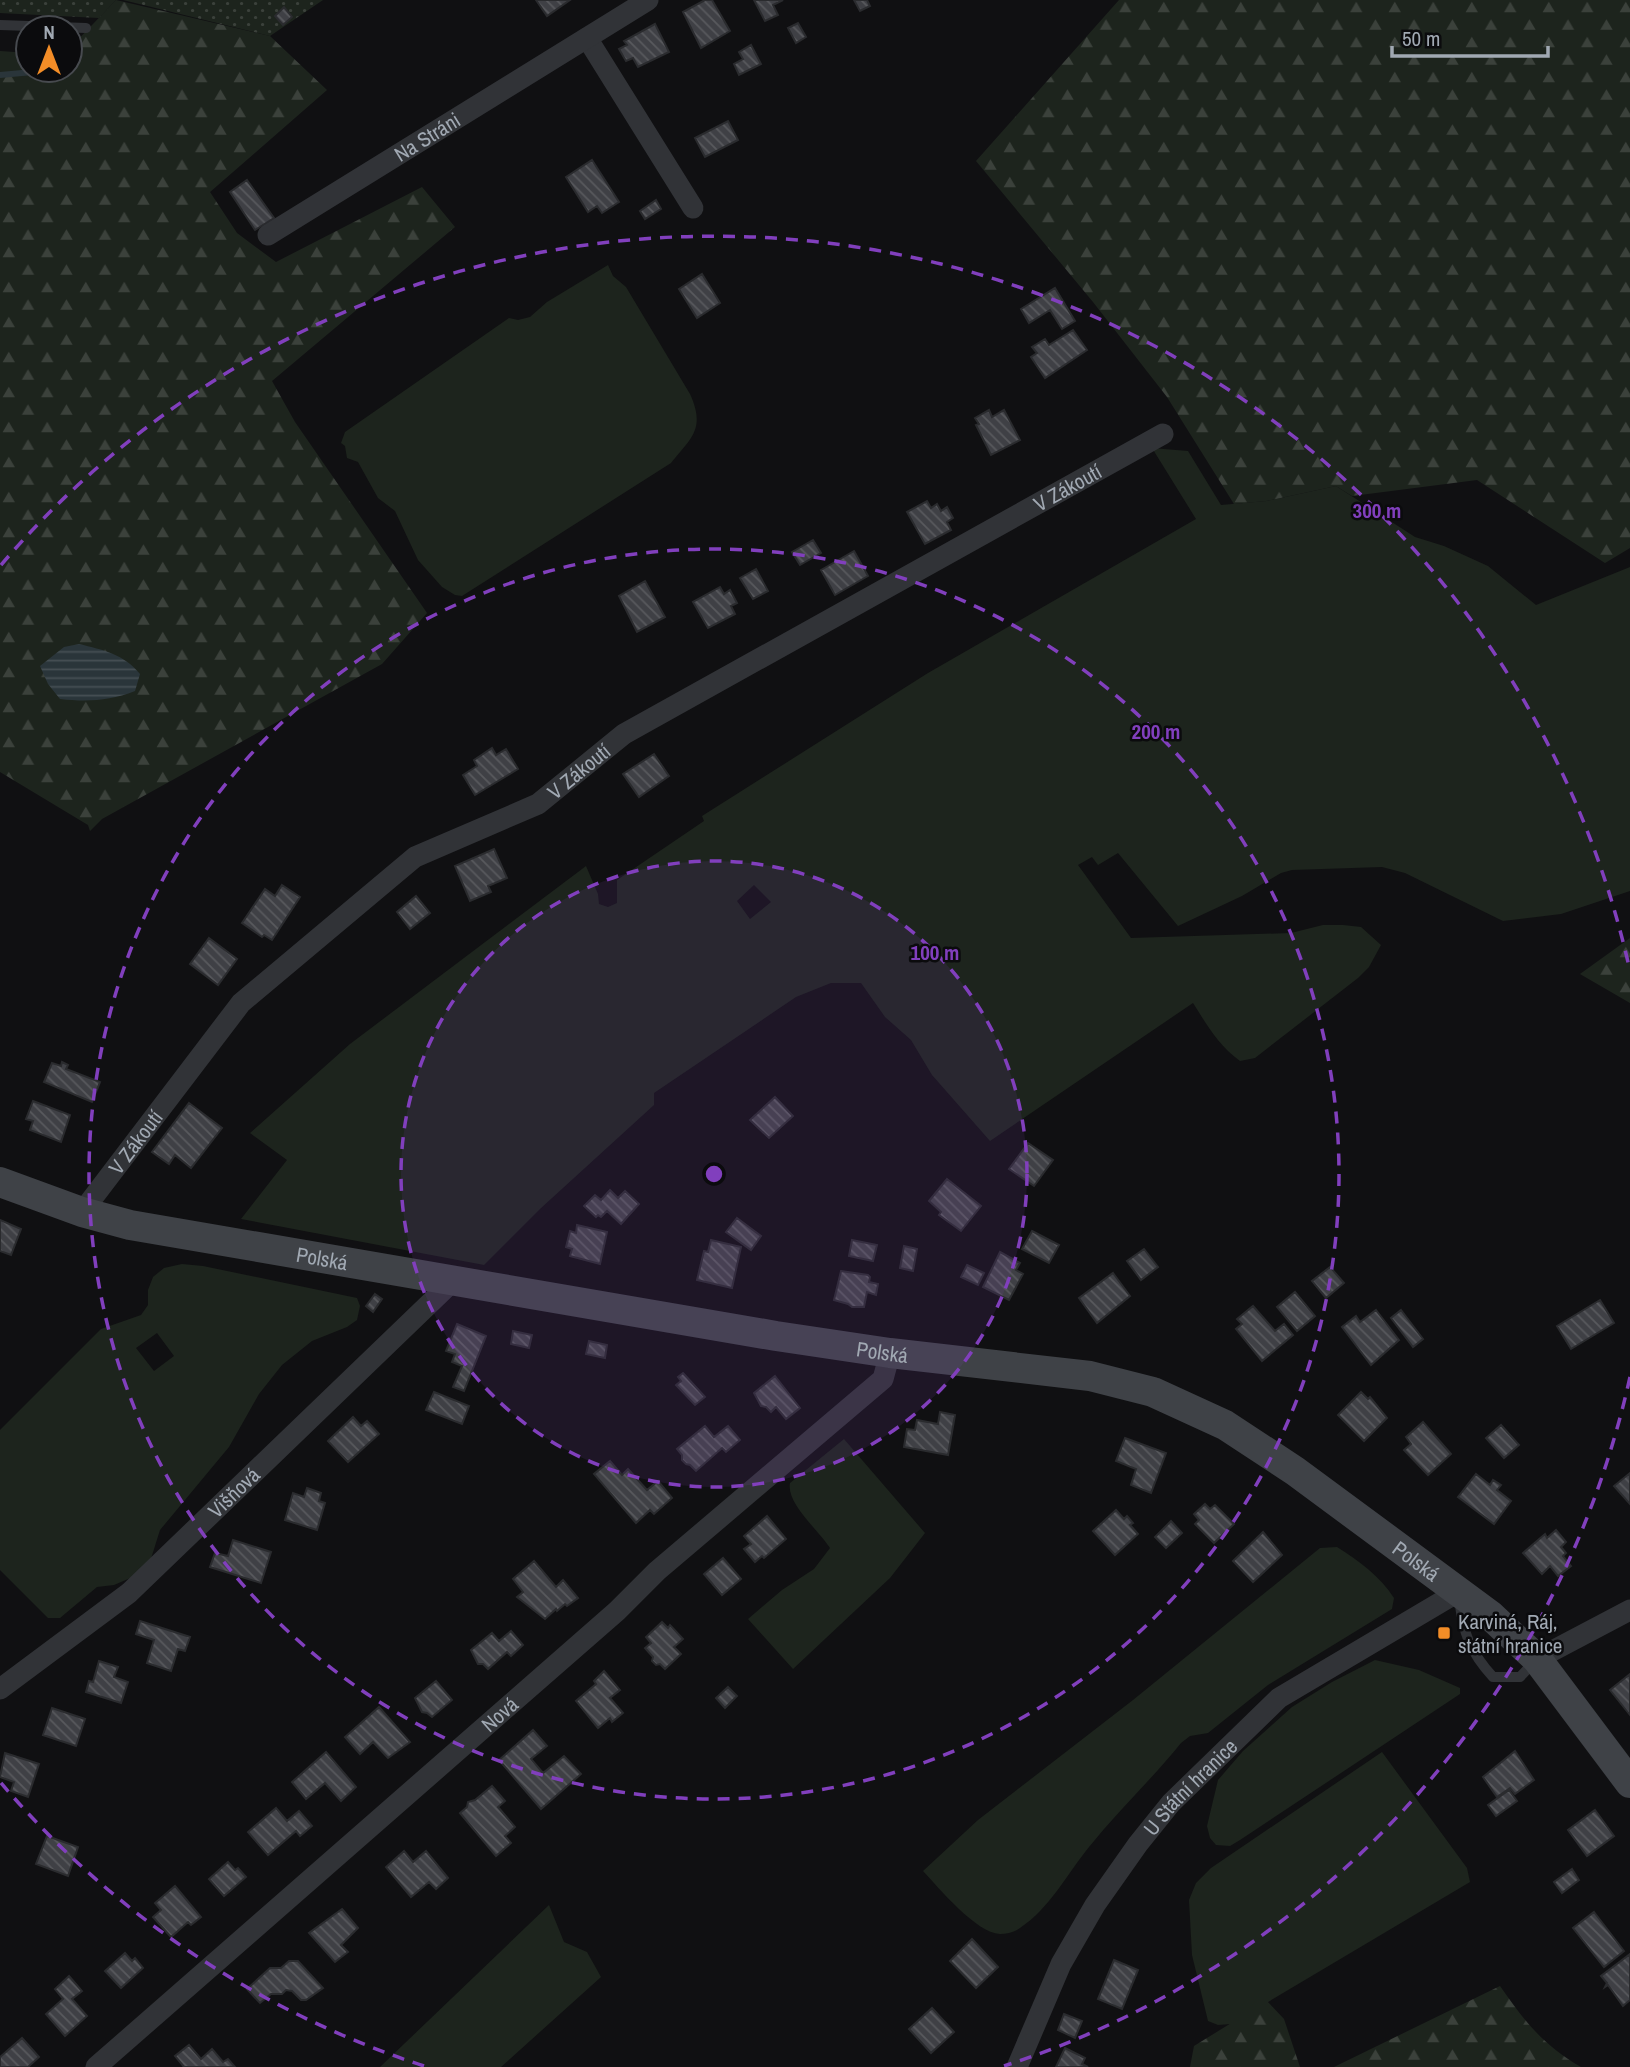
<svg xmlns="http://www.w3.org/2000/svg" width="1630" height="2067" viewBox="0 0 1630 2067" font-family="'Archivo Narrow',sans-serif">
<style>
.green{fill:#1d241d;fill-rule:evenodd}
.forest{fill:url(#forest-firs)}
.garden{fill:url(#garden-dots)}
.water{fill:url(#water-rules)}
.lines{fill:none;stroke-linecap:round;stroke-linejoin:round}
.stream{stroke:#2a353a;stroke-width:6}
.building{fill:url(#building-back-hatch);stroke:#2a2b2e;stroke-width:2}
.lane{stroke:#313337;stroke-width:10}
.street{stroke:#313337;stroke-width:21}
.secondary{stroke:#3f4247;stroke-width:30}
.ring{fill:none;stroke:#813fbd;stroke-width:3.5;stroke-dasharray:12 9}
.poi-dot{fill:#f38d27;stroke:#0b0b0d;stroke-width:2.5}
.labels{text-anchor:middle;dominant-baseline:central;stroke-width:5;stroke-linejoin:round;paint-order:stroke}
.street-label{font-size:21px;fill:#a1a9b3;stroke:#0b0b0d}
.poi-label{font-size:21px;fill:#a1a9b3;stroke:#0b0b0d;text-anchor:start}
.centre{fill:#813fbd;stroke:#0b0b0d;stroke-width:3.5}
.ring-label{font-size:21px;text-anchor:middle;font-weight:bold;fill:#813fbd;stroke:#0b0b0d;stroke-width:5;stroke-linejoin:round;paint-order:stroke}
</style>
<defs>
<pattern id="forest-firs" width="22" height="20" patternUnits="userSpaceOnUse" patternTransform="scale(1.75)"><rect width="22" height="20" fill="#1d241d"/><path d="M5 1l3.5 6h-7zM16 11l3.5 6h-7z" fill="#3b413b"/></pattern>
<pattern id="garden-dots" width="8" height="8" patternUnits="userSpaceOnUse" patternTransform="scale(1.75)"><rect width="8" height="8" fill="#1d241d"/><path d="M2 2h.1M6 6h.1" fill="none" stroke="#3b413b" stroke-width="1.8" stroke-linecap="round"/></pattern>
<pattern id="water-rules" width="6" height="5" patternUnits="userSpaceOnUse" patternTransform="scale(1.75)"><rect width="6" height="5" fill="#2a353a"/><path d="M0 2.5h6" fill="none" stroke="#464f54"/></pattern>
<pattern id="building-back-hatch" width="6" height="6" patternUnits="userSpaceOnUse" patternTransform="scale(1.75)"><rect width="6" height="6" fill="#3f4045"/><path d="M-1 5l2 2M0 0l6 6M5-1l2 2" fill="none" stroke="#58595d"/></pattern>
</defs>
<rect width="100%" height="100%" fill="#101012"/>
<!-- green -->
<path class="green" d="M608 265 613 276 626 287 690 394C706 429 691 438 671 463L462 596 455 595 442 587 418 560 395 511 378 498 358 462 347 458 345 446 341 443 345 432 509 318 518 320 530 317 547 302Z
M1152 448 1188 451 1221 505 1266 501 1336 486 1415 537 1444 546 1488 566 1536 605 1630 567V891L1561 914 1503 921 1405 873 1382 867 1292 870 1281 873 1242 896 1178 926 1118 853 1098 865 1092 857 1078 865 1131 938 1291 933 1323 925H1343L1361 927 1381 945 1369 967 1358 978 1255 1058 1240 1061C1218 1045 1207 1025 1193 1003L990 1141 932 1075 911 1040 885 1017 861 983H831L796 997 654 1093V1105L540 1209 484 1265 241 1219 287 1160 250 1133 350 1044 586 866 598 894 599 904 608 907 617 903V880L704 821 702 816 928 673 1196 519ZM754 885 771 902 750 919 737 901Z
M182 1264 203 1266 357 1298 360 1306 357 1320 347 1327 312 1341 282 1365 259 1394 229 1447 160 1530 149 1565 135 1576 114 1585 97 1587 60 1618H48L0 1570V1430L101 1329 141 1315 148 1305V1290L153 1277 164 1268ZM157 1333 174 1356 154 1371 136 1348Z
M844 1439 925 1533 890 1578 793 1669 748 1619 782 1590 814 1569 830 1548C819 1531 786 1503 790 1483Z
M1337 1547C1359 1561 1380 1576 1394 1598L1392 1609 1268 1685 1208 1733 1190 1736 1181 1743C1152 1779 1118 1811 1089 1847 1067 1874 1050 1908 1020 1928 1015 1932 1006 1934 1000 1934 976 1933 939 1888 923 1871L978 1820 1133 1700 1320 1548Z
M1375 1660 1419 1670 1460 1688V1694L1240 1840 1230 1846 1216 1845 1210 1838 1207 1826 1218 1780 1243 1751 1292 1707 1332 1682Z
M1382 1752 1467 1868 1470 1882 1231 2024 1218 2025 1208 2021 1192 1955 1189 1900 1196 1883 1211 1868Z
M549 1905 564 1942 587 1952 601 1977 501 2067H380Z"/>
<!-- forest -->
<path class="forest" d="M116 0 270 36 327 90 210 192 237 233 276 262 422 187 455 227 272 381 295 422 427 613 382 664 102 819 90 831 88 825 0 772V51L28 53V70H70V48Z
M1119 0H1630V548L1605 563 1477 480 1352 496 1336 486 1266 501 1234 504 1167 397 1093 302 976 161Z
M1630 938V1003L1580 974Z
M1500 1986C1525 2022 1543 2045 1581 2067H1334Z
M1267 2001 1284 2019 1300 2067H1190L1194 2046Z"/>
<!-- garden -->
<path class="garden" d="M0 0H116L99 18 0 13Z
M123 0H323L270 36Z"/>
<!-- water -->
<path class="water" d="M79 644C103 650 124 654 140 674L135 691C109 701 87 702 60 699L48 684 40 666 64 647Z"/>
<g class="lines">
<!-- stream -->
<path class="stream" d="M0 75 33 72"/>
</g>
<!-- building -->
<path class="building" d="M536 0H570L547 16Z
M705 0H712L730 31 701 48 683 12Z
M754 0H783L773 5 778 15 765 21Z
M854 0H867L870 6 860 11Z
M284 7 292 17 283 25 275 16Z
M798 23 806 37 796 43 788 28Z
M655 24 669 52 638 67 633 58 626 61 619 49 627 45 624 41Z
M751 45 761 64 739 75 734 64 743 59 739 52Z
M728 121 738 140 705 157 695 138Z
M592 160 619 202 602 213 597 206 588 212 566 177Z
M247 180 274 218 255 230 230 192Z
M656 200 661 209 645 219 640 211Z
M702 274 720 303 697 318 679 289Z
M1055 288 1075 321 1062 329 1050 310 1029 323 1021 309Z
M1073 330 1087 350 1045 378 1031 357 1037 353 1032 347 1045 339 1049 345Z
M989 410 992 417 1004 410 1020 440 991 455 976 425 979 424 975 418Z
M927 501 931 508 937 504 941 511 947 507 953 518 947 522 951 530 925 544 907 512Z
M813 540 821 553 800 565 792 552Z
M854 551 868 576 835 595 821 570Z
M756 569 768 591 753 599 740 578Z
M645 581 665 617 637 632 619 596Z
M720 587 724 594 730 590 737 603 731 606 735 614 708 628 693 602Z
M492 748 496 755 506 749 518 769 475 795 463 775 477 766 474 760Z
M654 754 669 776 639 797 623 774Z
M494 849 507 878 488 886 491 892 470 901 455 866Z
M282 885 300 897 272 940 264 935 262 937 242 923 265 889 275 896Z
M416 896 430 913 410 929 397 912Z
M209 938 237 959 218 985 190 964Z
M62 1062 68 1065 66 1069 100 1082 92 1102 44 1082 52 1063 61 1066Z
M775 1097 793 1116 769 1138 750 1120Z
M33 1101 70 1115 61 1142 30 1130 33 1121 26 1119Z
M189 1103 222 1128 191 1168 175 1155 169 1164 152 1152Z
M1028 1143 1053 1160 1034 1186 1009 1169Z
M947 1179 981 1206 961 1231 939 1215 941 1212 929 1201Z
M610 1190 618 1198 625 1191 639 1204 621 1224 607 1211 601 1217 598 1215 596 1217 584 1206 595 1195 601 1200Z
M737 1218 761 1236 751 1250 726 1232Z
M0 1220 21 1229 11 1255 0 1251Z
M577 1225 607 1232 600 1264 570 1256 572 1249 566 1247 570 1231 576 1233Z
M1032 1231 1059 1245 1049 1263 1022 1249Z
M711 1240 741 1247 732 1288 697 1280 704 1251 708 1252Z
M852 1240 877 1245 873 1261 849 1256Z
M904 1246 917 1249 913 1271 900 1268Z
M1144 1249 1158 1267 1141 1280 1127 1261Z
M1000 1252 1020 1263 1016 1270 1023 1274 1009 1300 983 1287Z
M967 1265 984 1273 978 1285 961 1277Z
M1330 1267 1344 1283 1326 1298 1312 1281Z
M841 1271 868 1275 870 1277 869 1282 878 1284 876 1295 867 1292 864 1307H852L848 1304 834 1300Z
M1113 1273 1130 1296 1097 1323 1079 1298Z
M1295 1292 1315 1316 1297 1331 1277 1307Z
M375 1294 382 1299 373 1312 366 1306Z
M1600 1300 1614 1323 1571 1349 1557 1326Z
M1253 1306 1275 1331 1284 1324 1293 1335 1262 1361 1236 1329 1242 1324 1237 1319Z
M1376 1310 1399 1340 1371 1365 1342 1327 1356 1316 1360 1322Z
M1401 1310 1423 1339 1413 1347 1391 1318Z
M457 1324 486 1336 464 1391 453 1387 462 1366 452 1362 455 1354 446 1351Z
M513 1331 532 1335 529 1348 511 1344Z
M589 1341 607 1345 605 1358 586 1354Z
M683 1373 705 1397 695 1405 676 1385 681 1381 678 1377Z
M775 1376 800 1408 786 1419 776 1407 771 1412 766 1407 761 1406 754 1393Z
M434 1392 469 1406 462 1424 426 1410Z
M1361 1392 1368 1399 1370 1397 1387 1418 1364 1441 1338 1415Z
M940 1412 955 1415 948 1455 904 1447 907 1429 915 1430 917 1420 938 1424Z
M353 1417 361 1426 367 1421 379 1434 348 1462 328 1441Z
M1423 1422 1451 1454 1428 1475 1404 1450 1411 1444 1406 1437Z
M1501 1425 1519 1445 1504 1458 1486 1438Z
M705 1426 714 1437 728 1426 740 1440 726 1452 722 1448 696 1471 690 1465 686 1464 682 1460V1455L677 1449Z
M1125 1438 1166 1453 1151 1493 1131 1485 1136 1469 1116 1461Z
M610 1461 622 1475 628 1469 647 1490 658 1481 672 1498 654 1514 650 1510 636 1523 594 1474Z
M1630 1473V1504L1614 1486Z
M1476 1474 1490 1485 1493 1480 1501 1485 1497 1490 1511 1501 1494 1524 1458 1497Z
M307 1488 321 1493 319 1501 325 1503 317 1530 285 1520 293 1493 304 1497Z
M1205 1504 1210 1509 1215 1505 1234 1524 1214 1543 1195 1524 1199 1520 1194 1514Z
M1116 1510 1124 1519 1127 1516 1133 1523 1130 1525 1138 1534 1115 1555 1093 1531Z
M767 1516 786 1539 764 1558 762 1556 755 1562 744 1549 751 1544 744 1536Z
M1171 1521 1182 1533 1166 1548 1155 1537Z
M1556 1530 1566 1542 1561 1547 1566 1553 1563 1556 1571 1566 1558 1576 1550 1566 1542 1574 1523 1553 1545 1534 1547 1538Z
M1263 1532 1282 1555 1253 1582 1233 1561Z
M233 1540 271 1552 261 1583 210 1567 215 1553 228 1556Z
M723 1558 741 1579 722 1595 704 1574Z
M534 1561 556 1587 563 1580 578 1598 567 1606 565 1604 557 1611 556 1609 545 1619 517 1597 523 1592 513 1579Z
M140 1621 190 1637 185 1651 178 1649 171 1671 147 1663 154 1640 136 1634Z
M662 1622 668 1628 670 1625 683 1639 674 1647 681 1654 665 1669 660 1664 656 1665 652 1661 653 1657 645 1648 651 1643 646 1637Z
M511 1631 523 1645 511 1656 507 1652 488 1669 483 1664H478L471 1650 492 1633 499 1641Z
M99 1661 118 1667 114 1677 128 1682 121 1703 86 1692 89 1681 93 1682Z
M604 1671 620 1690 610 1698 623 1713 612 1722 610 1718 598 1728 576 1701 596 1684 594 1681Z
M1630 1674V1715L1610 1690Z
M436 1681 452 1700 432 1717 427 1713 422 1712 415 1698Z
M728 1687 737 1696 725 1708 716 1698Z
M379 1707 410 1742 388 1758 373 1742 360 1754 345 1737Z
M52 1708 85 1719 76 1746 43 1735Z
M533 1730 547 1746 531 1759 543 1773 564 1756 581 1774 541 1809 499 1760Z
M1515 1751 1534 1780 1515 1794 1510 1788 1497 1797 1483 1777Z
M326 1752 356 1787 341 1801 325 1783 306 1799 292 1782Z
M5 1753 39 1764 28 1797 11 1791 14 1782 0 1777Z
M492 1786 505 1801 498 1807 515 1827 505 1836 511 1843 496 1856 460 1813 467 1807 468 1802 475 1800Z
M1509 1790 1517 1801 1496 1816 1488 1805Z
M276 1808 287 1821 299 1811 312 1826 300 1836 296 1831 268 1855 248 1832Z
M1595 1810 1614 1836 1587 1856 1568 1830Z
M47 1836 78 1847 68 1876 36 1864Z
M404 1851 413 1862 426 1851 448 1878 436 1889 429 1882 411 1897 386 1867Z
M228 1862 235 1870 238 1868 246 1877 224 1896 209 1879Z
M1572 1869 1579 1880 1562 1893 1554 1882Z
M175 1886 201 1917 191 1925 188 1922 171 1937 153 1917 161 1910 155 1903Z
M342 1909 358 1928 341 1945 348 1952 335 1962 309 1933Z
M1594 1912 1624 1951 1604 1967 1573 1928Z
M972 1939 998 1967 976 1988 950 1961Z
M125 1953 132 1961 135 1958 143 1968 121 1988 105 1971Z
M1630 1954V2000L1623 2006 1608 1985 1605 1987 1607 1983 1601 1976Z
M1114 1960 1138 1970 1122 2009 1098 1999Z
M289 1961H298L323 1988 306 2000H301L292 1991 286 1990 282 1994H271L260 2003 247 1989 270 1968H281Z
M69 1976 82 1991 72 1999 87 2016 65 2036 46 2014 63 1999 55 1989Z
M932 2008 954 2032 931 2053 909 2029Z
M1064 2014 1082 2021 1075 2038 1058 2030Z
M22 2038 39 2057 28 2067H0V2057Z
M189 2045 201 2059 212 2049 223 2062 228 2059 235 2067H184L175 2056Z
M1065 2048 1085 2058 1082 2064 1088 2067H1056Z"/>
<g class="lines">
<!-- lane -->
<path class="lane" d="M0 25 86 28
M1459 1598C1463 1633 1470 1652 1493 1677H1520L1536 1660"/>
<!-- street -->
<g class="street">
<path d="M587 38 693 208"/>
<path id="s1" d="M268 235 648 0"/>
<path id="s2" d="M82 1212 241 1003 415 857 538 804 624 734 1163 434"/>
<path d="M1537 1659 1630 1610"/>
<path id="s3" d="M0 1689 129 1593 454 1280"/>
<path id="s4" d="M96 2067 617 1611 657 1571 883 1379 890 1353"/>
<path id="s5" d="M1017 2067 1061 1964 1095 1905 1138 1844 1171 1803 1279 1698 1458 1592"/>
</g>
<!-- secondary -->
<path class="secondary" id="s6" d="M0 1182 82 1212 130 1225 776 1336 890 1353 1090 1376 1153 1392 1225 1425 1295 1471 1490 1615 1537 1659 1630 1783"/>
</g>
<!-- distance rings -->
<circle cx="714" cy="1174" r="313" fill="#813fbd" fill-opacity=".12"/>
<g class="ring">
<circle cx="714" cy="1174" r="313"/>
<circle cx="714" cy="1174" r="625"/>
<path d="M1630 1377A938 938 0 0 1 1004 2066M424 2066A938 938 0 0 1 1 1783M1 565A938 938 0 0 1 1630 971"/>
</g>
<!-- markers -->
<rect class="poi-dot" x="1437" y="1626" width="14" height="14" rx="3.5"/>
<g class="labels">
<!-- street labels -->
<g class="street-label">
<text stroke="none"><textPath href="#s1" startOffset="187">Na Stráni</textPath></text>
<text stroke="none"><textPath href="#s2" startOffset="1242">V Zákoutí</textPath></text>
<text stroke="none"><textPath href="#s2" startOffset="676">V Zákoutí</textPath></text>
<text stroke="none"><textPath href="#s2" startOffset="88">V Zákoutí</textPath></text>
<text stroke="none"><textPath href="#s6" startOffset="332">Polská</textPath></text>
<text stroke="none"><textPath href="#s6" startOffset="900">Polská</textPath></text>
<text stroke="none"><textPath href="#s3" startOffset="306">Višňová</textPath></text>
<text stroke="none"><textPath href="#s6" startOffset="1488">Polská</textPath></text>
<text stroke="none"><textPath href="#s4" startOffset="536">Nová</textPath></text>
<text stroke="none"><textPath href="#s5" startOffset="332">U Státní hranice</textPath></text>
</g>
<!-- poi labels -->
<g class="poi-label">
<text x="1458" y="1621">Karviná, Ráj,<tspan x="1458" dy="24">státní hranice</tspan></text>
</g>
</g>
<circle cx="714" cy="1174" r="10" class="centre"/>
<g class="ring-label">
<text x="1377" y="518">300 m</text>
<text x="1156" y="739">200 m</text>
<text x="935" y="960">100 m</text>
</g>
<!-- north arrow -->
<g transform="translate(49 49)"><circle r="33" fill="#0b0b0d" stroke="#474a4f" stroke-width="2"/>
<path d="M0-5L12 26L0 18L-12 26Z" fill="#f38d27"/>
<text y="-10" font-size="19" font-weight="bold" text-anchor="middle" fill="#a1a9b3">N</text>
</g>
<!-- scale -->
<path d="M1392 46v10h156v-10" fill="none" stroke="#a1a9b3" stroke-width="3.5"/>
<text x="1402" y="46" font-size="21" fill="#a1a9b3" stroke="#0b0b0d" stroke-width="5" paint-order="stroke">50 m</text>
</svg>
